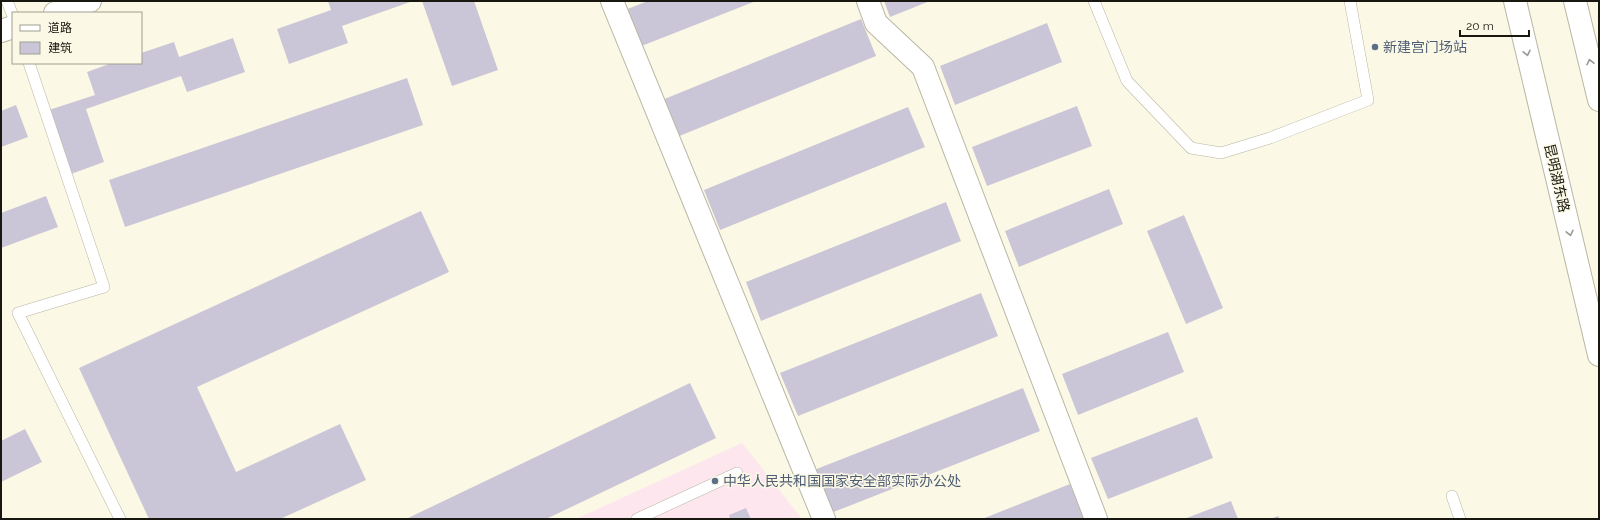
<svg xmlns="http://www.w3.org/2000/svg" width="1600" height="520" viewBox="0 0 1600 520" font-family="Raleway,'Noto Sans SC',sans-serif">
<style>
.commercial{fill:#fee6ef}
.building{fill:#cbc6d7}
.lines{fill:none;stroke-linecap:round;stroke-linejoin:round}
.service-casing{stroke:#b9b6a4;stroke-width:12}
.minor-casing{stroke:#b9b6a4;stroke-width:24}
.tertiary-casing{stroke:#b9b6a4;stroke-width:24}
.secondary-casing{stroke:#b9b6a4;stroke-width:24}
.service{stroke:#fff;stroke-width:11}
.minor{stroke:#fff;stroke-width:22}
.tertiary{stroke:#fff;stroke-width:22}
.secondary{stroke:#fff;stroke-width:22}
.oneway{stroke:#979793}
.service-dot{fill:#5c6f8a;stroke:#fbf8e5;stroke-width:1.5}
.labels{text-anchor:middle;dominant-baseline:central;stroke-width:3;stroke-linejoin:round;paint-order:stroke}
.service-label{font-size:14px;fill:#4e5e75;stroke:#fbf8e5;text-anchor:start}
.street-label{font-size:14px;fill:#181710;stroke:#fbf8e5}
</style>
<rect width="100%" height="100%" fill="#fbf8e5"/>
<!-- commercial -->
<path class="commercial" d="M742 443 802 519H576Z"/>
<!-- building -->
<path class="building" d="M328 1H413L342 26 348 43 289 64 277 29 331 10Z
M422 1H474L498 70 452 86Z
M648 1H756L639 47 625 10Z
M884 1H930L890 17Z
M861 19 876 56 677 137 662 100Z
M1047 23 1062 62 955 105 940 66Z
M233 38 245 72 187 92 181 76 86 109 104 162 71 174 49 110 95 95 87 72 112 63H141V53L174 42 179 57Z
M407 78 423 125 125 227 109 180Z
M16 105 28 137 1 147V111Z
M1077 106 1092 146 987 186 972 147Z
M908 107 925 147 720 230 704 190Z
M1109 189 1123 224 1019 267 1005 231Z
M46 196 58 227 1 248V213Z
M946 202 961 241 761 321 746 282Z
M421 211 449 272 197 387 236 472 340 424 366 480 280 519H149L79 368Z
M1184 215 1223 308 1186 324 1147 231Z
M981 293 998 336 798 416 780 373Z
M1168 332 1184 372 1078 415 1062 374Z
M690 383 716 438 546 519H406Z
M1023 388 1040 431 831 513 814 470Z
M1197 417 1213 458 1108 499 1091 458Z
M25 429 42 462 1 482V441Z
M1070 484 1084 519H982Z
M1231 501 1238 519H1184Z
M746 508 751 519H730L729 515Z
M1278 516 1280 519H1270Z"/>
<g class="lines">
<defs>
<path id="service" d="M7 1 13 16
M1094 1 1127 81 1191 148 1221 153 1270 138 1368 100 1350 1
M29 63 104 287 18 313 120 519
M1452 496 1460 519
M637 519 737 473"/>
<path id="minor" d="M612 1 824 519
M868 1 876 23 923 67 1096 519"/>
<path id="tertiary" d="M55 13 90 1
M1 31 13 27"/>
<path id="secondary" d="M1515 1 1599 355
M1575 1 1599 100"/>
</defs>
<!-- service casing -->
<use href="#service" class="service-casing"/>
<!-- minor casing -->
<use href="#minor" class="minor-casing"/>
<!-- tertiary casing -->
<use href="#tertiary" class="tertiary-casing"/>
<!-- secondary casing -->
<use href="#secondary" class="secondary-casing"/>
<!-- service -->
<use href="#service" class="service"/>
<!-- minor -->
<use href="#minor" class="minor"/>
<!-- tertiary -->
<use href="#tertiary" class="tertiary"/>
<!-- secondary -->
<use href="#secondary" class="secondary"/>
</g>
<!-- one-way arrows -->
<defs><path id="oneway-chevron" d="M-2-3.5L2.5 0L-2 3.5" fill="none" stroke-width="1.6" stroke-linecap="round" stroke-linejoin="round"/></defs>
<g class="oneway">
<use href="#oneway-chevron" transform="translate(1527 53) rotate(77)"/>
<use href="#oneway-chevron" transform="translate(1590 62) rotate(-103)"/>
<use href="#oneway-chevron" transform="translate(1570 233) rotate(77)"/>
</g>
<!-- markers -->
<g class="service-dot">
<circle cx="1375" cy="47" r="4"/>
<circle cx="715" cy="481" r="4"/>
</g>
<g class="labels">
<!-- service labels -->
<g class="service-label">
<text x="1383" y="47">新建宫门场站</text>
<text x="723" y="481">中华人民共和国国家安全部实际办公处</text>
</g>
<!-- street labels -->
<g class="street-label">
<text transform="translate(1557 178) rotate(77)">昆明湖东路</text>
</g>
</g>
<!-- border -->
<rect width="1600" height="520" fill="none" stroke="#181710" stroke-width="4"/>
<!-- legend -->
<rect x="12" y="12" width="130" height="52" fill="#fbf8e5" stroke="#a09e90"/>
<rect x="20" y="25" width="20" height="6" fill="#ffffff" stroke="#a09e90"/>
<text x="48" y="32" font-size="12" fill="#181710">道路</text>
<rect x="20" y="42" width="20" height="12" fill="#cbc6d7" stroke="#a09e90"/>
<text x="48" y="52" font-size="12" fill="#181710">建筑</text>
<!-- scale -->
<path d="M1460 30v6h69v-6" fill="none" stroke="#181710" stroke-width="2"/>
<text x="1466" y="30" font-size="12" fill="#181710" stroke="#fbf8e5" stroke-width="3" paint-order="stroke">20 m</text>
</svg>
